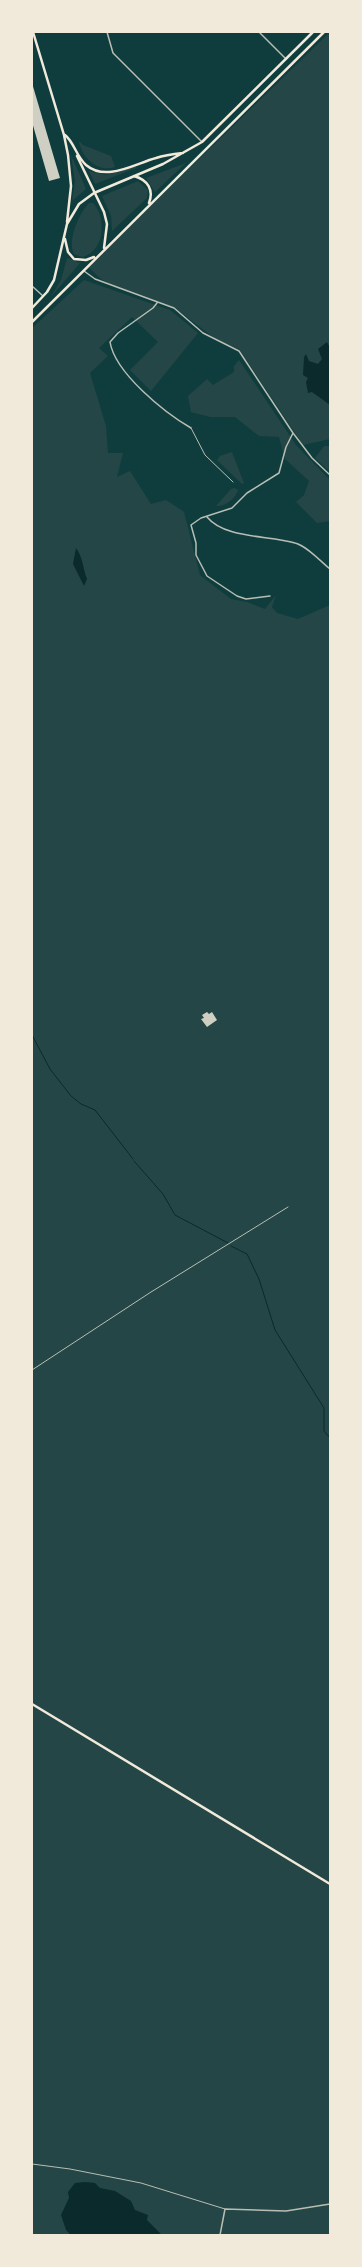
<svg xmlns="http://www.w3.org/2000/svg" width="362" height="2267" viewBox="0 0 362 2267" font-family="Barlow,sans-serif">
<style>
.green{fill:#244646}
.water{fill:#0a2a2b}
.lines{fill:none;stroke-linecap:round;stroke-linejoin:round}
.stream{stroke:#0a2a2b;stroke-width:1}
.building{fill:#cfcfc3}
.service{stroke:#b8beb3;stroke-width:1}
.minor{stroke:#b8beb3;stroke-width:1.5}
.primary{stroke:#f1e9da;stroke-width:2.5}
</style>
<rect width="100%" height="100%" fill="#0f3d3e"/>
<!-- green -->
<path class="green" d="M330 32V439L303 445 239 349 217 340 175 308 114 287 101 279 88 267Z
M79 141 83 145 111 156 115 167C98 173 81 157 79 141Z
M71 155 86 189 72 201 75 181Z
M186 163 155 192 146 178Z
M136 166V168L95 184 89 171 106 175Z
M138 181 148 190 147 198 112 231 111 216 102 196Z
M89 203H93C107 217 105 252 82 257L74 254C67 241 79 213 89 203Z
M67 258 80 263 50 298 61 280Z
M84 280 170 310 198 333 151 391 130 370 158 342 132 317 99 348 108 356 90 373 106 426 108 453H123L117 477 130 471 151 504 166 500 184 512 200 575 231 599 247 602 265 609 276 595 272 607 277 613 298 619 330 605V2235H32V328Z
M239 360 296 445 330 480V521L317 523 296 502 304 495 309 481 285 459 279 437 259 436 235 417H210L191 412 188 396 207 379 213 385 234 372V366Z
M324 446H330V472L315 458Z
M232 452 244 483 242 484 217 460 220 456Z
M234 488 238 490C236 498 225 507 216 506L231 489Z"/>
<!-- water -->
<path class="water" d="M327 342 330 348V405L312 392 308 393 306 382 308 378 303 375 304 357 306 354 309 361 318 364 322 359 318 349Z
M76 548C83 557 83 569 87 579L84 586 73 564Z
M85 2182 95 2183 100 2188 115 2191 131 2201 135 2210 148 2215 147 2220 162 2235H71L66 2230 61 2215 69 2198 68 2192 75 2183Z"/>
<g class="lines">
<!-- stream -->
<path class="stream" d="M32 1035 50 1069 71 1096 81 1104 95 1110 133 1159
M134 1161 163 1194 175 1215 228 1243
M231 1246 247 1254 259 1279 275 1330 324 1408V1431L330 1438"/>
</g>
<!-- building -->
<path class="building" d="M32 83 60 178 49 181 32 122Z
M207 1012 209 1014 212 1012 217 1020 207 1027 201 1019 204 1018 202 1015Z"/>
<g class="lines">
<!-- service -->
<path class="service" d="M191 428 205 455 233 482
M32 1370 151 1292 288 1207
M32 2164 70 2169 141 2183 225 2209"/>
<!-- minor -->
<path class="minor" d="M107 32 113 53 202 142
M259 32 286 59
M84 271 95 279 174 308 203 333 239 351 293 433 312 458 330 475
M32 286 43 296
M157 303 153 308 118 333 110 342C115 373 165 413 191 428
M207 517C225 539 269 535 295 543 307 546 320 561 330 569
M270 596 246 599 237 596 207 576 196 555V543L191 525 201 518 232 508 247 493 279 473 286 447 293 433
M220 2235 225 2209 286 2211 330 2204"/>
<!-- primary -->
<path class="primary" d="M33 32 64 135 68 155 71 186 67 222
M65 135C74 142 76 156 86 165 106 182 134 164 156 158 165 155 174 154 183 153
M77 156 104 212 107 224 104 248
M134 176C148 180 154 190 149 203
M65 239 68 252 74 259 86 260 94 257
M32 308 47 292 54 280 67 224 79 204 94 193 163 164 202 142 313 32
M32 322 324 32
M32 1704 330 1884"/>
</g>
<!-- border -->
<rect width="362" height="2267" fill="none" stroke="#f1e9da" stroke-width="66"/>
</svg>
